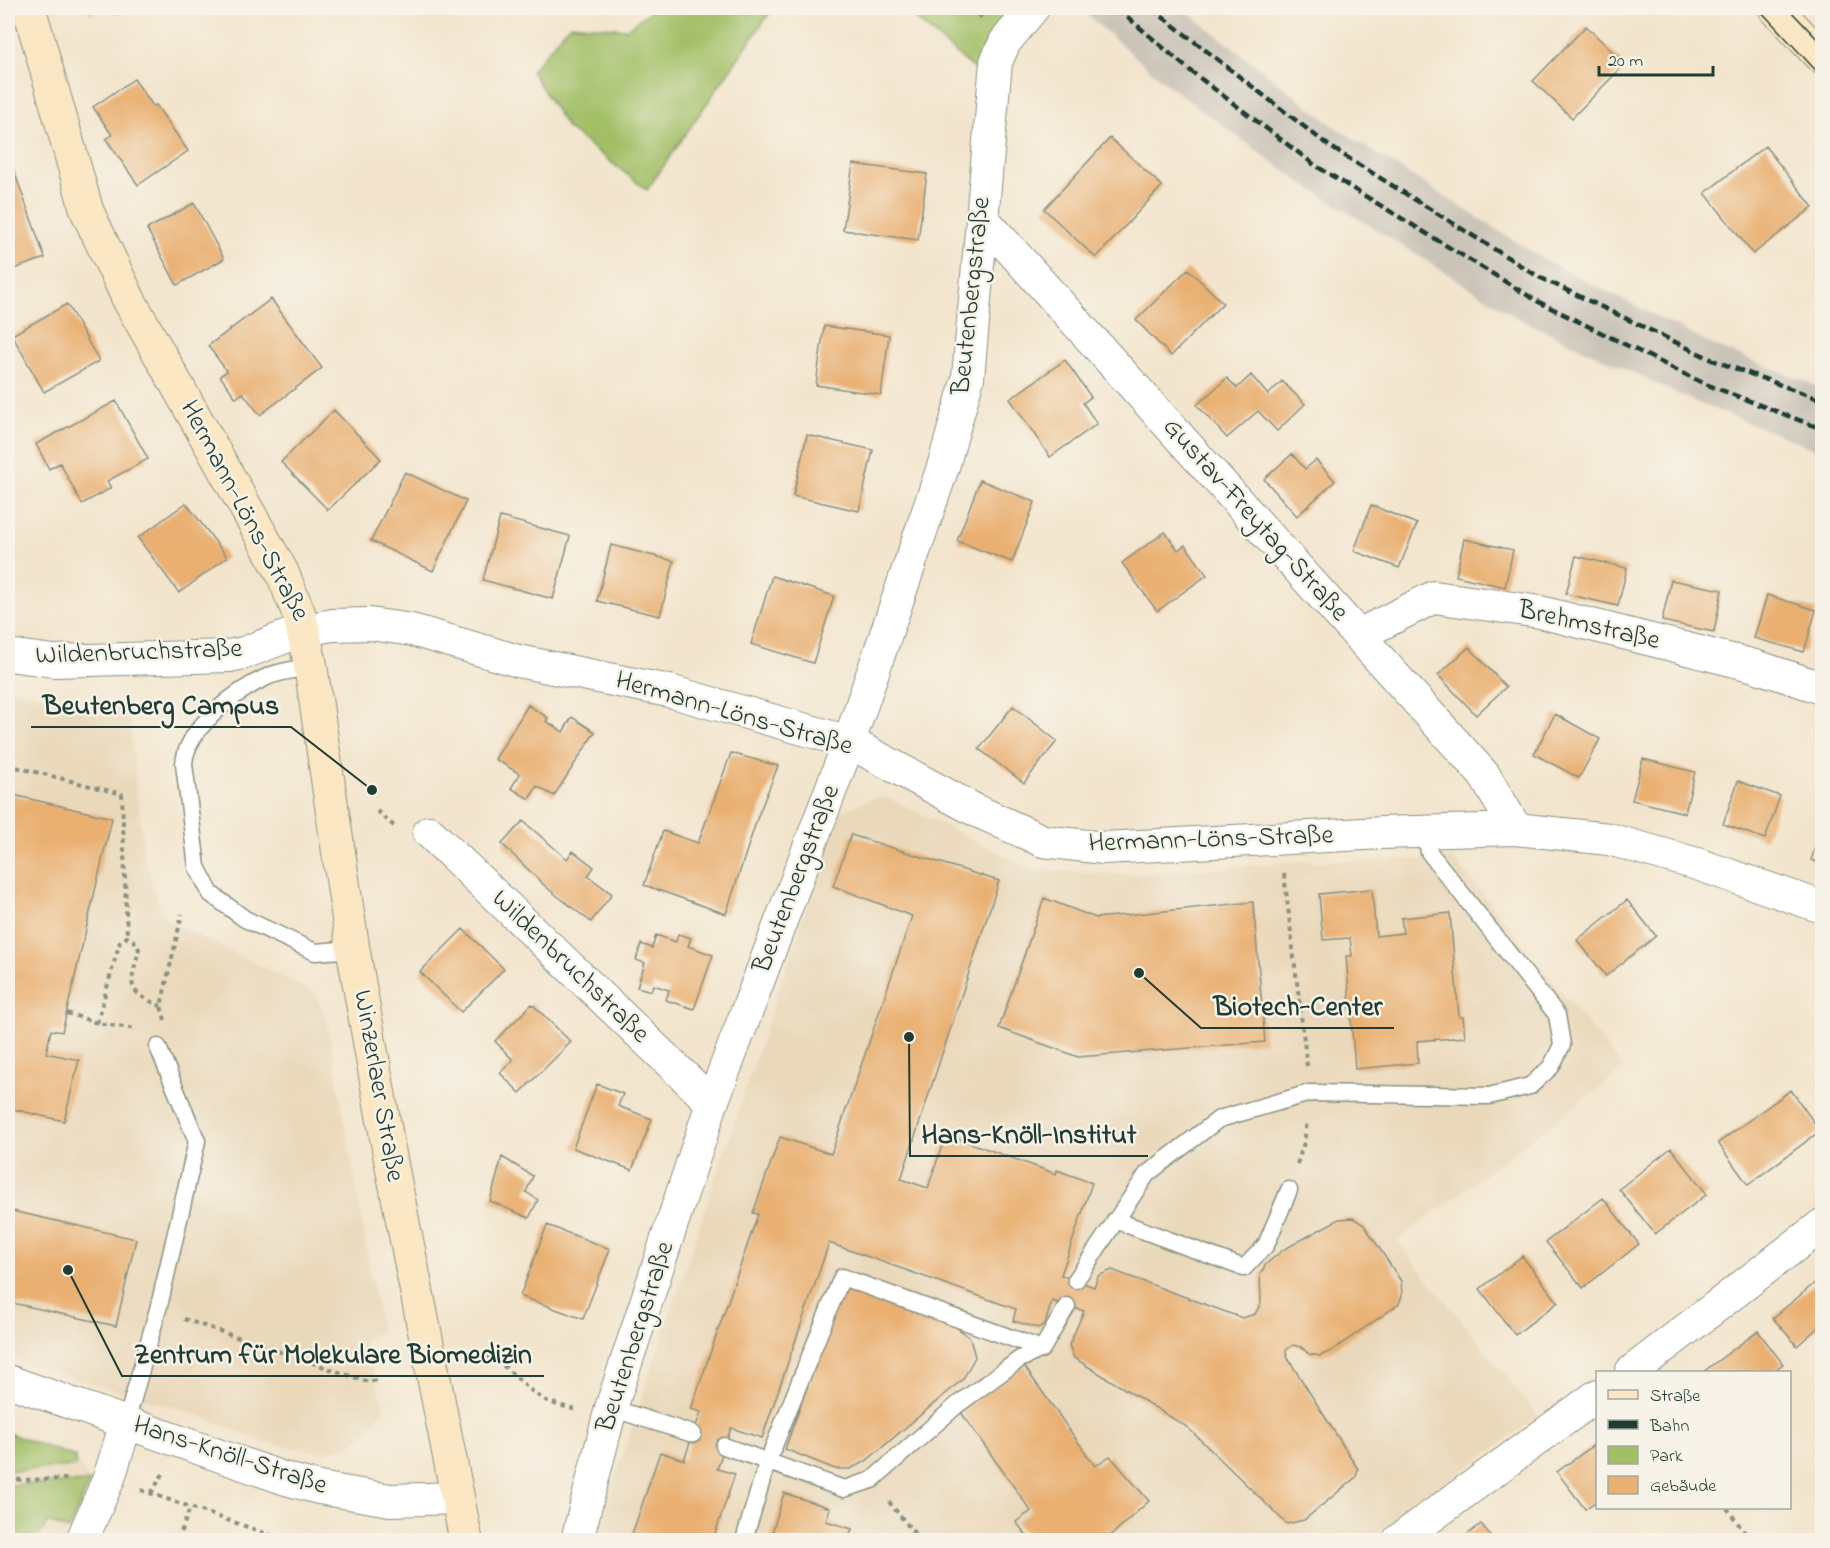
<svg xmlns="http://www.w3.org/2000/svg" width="1830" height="1548" viewBox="0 0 1830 1548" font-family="'Indie Flower',sans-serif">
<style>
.built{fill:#ead8ba}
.industrial{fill:#cac3b8}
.green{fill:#a2bf66;stroke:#607e4d;stroke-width:1.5}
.building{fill:#e9b072}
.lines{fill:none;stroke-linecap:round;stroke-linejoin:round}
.lane-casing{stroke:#899180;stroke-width:19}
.street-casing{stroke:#899180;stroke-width:34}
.secondary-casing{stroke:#899180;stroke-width:35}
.path{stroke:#899180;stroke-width:4;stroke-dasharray:4.5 4.5;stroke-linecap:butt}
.lane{stroke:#fff;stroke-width:16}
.street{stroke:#fff;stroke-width:32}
.secondary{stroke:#fbe7c3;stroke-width:33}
.tram{stroke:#1f3d34;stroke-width:1.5}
.rail{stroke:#1f3d34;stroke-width:4.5;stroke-dasharray:9 4.5;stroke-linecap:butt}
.labels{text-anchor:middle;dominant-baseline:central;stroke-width:5;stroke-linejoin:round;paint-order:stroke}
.street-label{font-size:27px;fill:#1f3d34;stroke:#f7f3e8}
.leader{fill:none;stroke:#1f3d34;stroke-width:2}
.callout-dot{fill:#1f3d34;stroke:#f7f3e8;stroke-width:2}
.callout-label{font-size:28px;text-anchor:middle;font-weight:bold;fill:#1f3d34;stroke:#f7f3e8;stroke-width:5;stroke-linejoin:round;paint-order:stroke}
</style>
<rect width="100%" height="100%" fill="#f7f3e8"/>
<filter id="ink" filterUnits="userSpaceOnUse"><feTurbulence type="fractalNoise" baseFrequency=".0167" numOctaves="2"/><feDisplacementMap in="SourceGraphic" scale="12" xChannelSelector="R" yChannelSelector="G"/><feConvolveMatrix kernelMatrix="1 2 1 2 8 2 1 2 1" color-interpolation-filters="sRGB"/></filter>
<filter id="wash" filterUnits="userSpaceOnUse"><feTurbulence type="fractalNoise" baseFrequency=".008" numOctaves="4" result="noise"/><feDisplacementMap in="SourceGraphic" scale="24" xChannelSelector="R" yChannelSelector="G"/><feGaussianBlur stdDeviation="1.35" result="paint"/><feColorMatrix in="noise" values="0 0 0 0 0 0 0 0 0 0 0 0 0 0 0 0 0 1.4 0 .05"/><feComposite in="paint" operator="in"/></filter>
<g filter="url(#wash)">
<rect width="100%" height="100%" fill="#f3e5cd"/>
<!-- built -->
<path class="built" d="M8 689 95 708 127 699 144 855 155 895 168 921 314 992 327 1021 381 1332 364 1339 384 1407 367 1433 347 1446 324 1453 264 1442 195 1414 8 1358Z
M873 798H889L1031 869 1135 875 1284 862 1453 858 1624 1069 1397 1241 1538 1416 1370 1540H594L838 813Z
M8 1433 75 1457 90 1482 76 1517 62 1540H8Z"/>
<!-- industrial -->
<path class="industrial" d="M1079 8H1182L1335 127 1546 261 1717 347 1822 388V452L1691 400 1520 319 1300 182 1169 86Z"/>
<!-- green -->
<path class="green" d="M655 8H773L647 190 567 128 531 71 570 24 626 29Z
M903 8H1019L979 73Z
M8 1433 75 1457 76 1466 8 1471Z
M90 1482 69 1530 48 1522 36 1540H8V1485Z"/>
<g id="blocks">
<!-- building -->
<path class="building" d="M86 8H101L91 14Z
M112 8H127L117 14Z
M1586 26 1625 64 1572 118 1533 81Z
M134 79 153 106 156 105 188 151 138 185 106 139 112 135 93 107Z
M1110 138 1162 186 1096 258 1044 209Z
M1765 146 1813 207 1753 254 1705 193Z
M8 154 45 258 8 271Z
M853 164 927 174 918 240 843 230Z
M194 203 224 259 177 285 147 229Z
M1188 269 1223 303 1171 356 1136 320Z
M271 299 322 368 260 415 243 393 236 398 220 376 227 371 208 346Z
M67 304 99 361 44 392 12 335Z
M824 326 889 335 881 395 816 385Z
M1065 360 1091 397 1083 403 1097 424 1050 457 1010 399Z
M1251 375 1268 395 1282 381 1305 404 1277 431 1258 411 1227 438 1197 405 1227 378 1237 388Z
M116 401 148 459 107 481 111 488 82 504 60 463 49 469 36 444Z
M334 410 381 459 328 510 281 462Z
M807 435 873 450 859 511 793 496Z
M1292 454 1305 469 1316 460 1335 481 1297 516 1264 479Z
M405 472 466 501 433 571 371 541Z
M980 480 1035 502 1012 562 957 541Z
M186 503 227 557 179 593 138 538Z
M1371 505 1417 524 1399 568 1354 551Z
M500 517 570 536 553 599 483 580Z
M1165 532 1178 550 1185 545 1207 575 1157 611 1122 563Z
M1464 539 1513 550 1505 587 1456 576Z
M611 545 674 561 660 616 597 601Z
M1576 556 1627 568 1618 606 1566 594Z
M772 576 834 596 813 663 751 644Z
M1671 580 1722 590 1714 632 1662 621Z
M1767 595 1816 610 1804 652 1754 638Z
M1469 647 1506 687 1476 715 1438 675Z
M528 705 548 718 546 721 563 732 572 717 595 732 554 796 537 786 529 799 511 788 520 774 495 759Z
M1013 706 1057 741 1024 783 979 749Z
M1555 714 1600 739 1579 778 1534 754Z
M731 753 778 766 758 816 726 914 644 885 663 831 698 843Z
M1643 759 1695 772 1685 813 1632 800Z
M1738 781 1780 796 1765 839 1723 824Z
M9 794 112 818 62 1032 51 1030 46 1053 79 1060 64 1121 8 1108Z
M523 821 567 859 573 851 594 867 588 876 612 894 591 922 546 887 502 844Z
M1822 826V864L1811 860Z
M851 835 999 881 901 1179 928 1188 946 1134 1056 1174 1057 1170 1092 1183 1061 1275 1094 1287 1098 1276 1112 1270 1242 1318 1255 1314 1261 1303 1260 1275 1266 1264 1283 1250 1339 1219 1353 1218 1364 1225 1401 1281 1402 1296 1399 1304 1331 1351 1320 1356 1309 1354 1301 1347 1293 1345 1286 1350 1287 1357 1358 1469 1356 1477 1304 1520 1287 1524 1187 1427 1074 1358 1069 1345 1084 1311 1052 1301 1045 1324 1038 1328 1013 1321 1016 1309 829 1243 762 1438 731 1428 717 1469 735 1474 713 1540H630L660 1452 684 1460 701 1412 691 1409 758 1214 753 1213 780 1137 831 1154 912 916 833 886Z
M1372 889 1376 936 1403 933 1401 918 1450 913 1459 1017H1463L1465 1037 1417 1041 1418 1063 1355 1069 1346 956H1352L1350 938 1323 940 1319 894Z
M1044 898 1096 918 1253 902 1265 1042 1078 1057 999 1028Z
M1627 900 1656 936 1606 976 1577 940Z
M463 929 504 969 461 1012 420 972Z
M678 934 691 938 688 946 713 955 694 1009 666 1000 669 990 653 985 651 991 637 987 645 963 636 960 641 944 652 948 656 935 676 942Z
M532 1004 571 1042 520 1093 500 1073 513 1060 495 1041Z
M597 1084 623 1094 618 1106 652 1119 632 1170 573 1148Z
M1791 1090 1820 1131 1748 1185 1718 1143Z
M1671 1148 1707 1194 1655 1234 1619 1189Z
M502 1157 533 1176 526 1192 538 1200 529 1218 490 1201Z
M1603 1198 1639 1244 1583 1288 1546 1242Z
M8 1210 136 1239 116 1326 8 1302Z
M547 1225 610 1249 583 1319 520 1296Z
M1522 1256 1558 1302 1515 1335 1480 1289Z
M1822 1277V1324L1797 1346 1773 1318Z
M844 1284 945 1318 970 1338 975 1357 963 1379 866 1461 850 1469H835L785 1449Z
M1758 1331 1783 1364 1772 1372H1703Z
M1024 1366 1095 1466 1110 1456 1149 1501 1106 1540H1030L1016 1522 1031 1511 960 1411Z
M1598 1442V1500L1585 1509 1557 1472Z
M784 1493 830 1508 826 1521 852 1529 848 1540H770Z
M1481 1524 1494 1540H1460Z"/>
</g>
</g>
<g filter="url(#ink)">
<use href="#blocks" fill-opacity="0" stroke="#899180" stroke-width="1.5"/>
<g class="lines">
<defs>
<path id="lane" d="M310 667C297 669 282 671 269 676 237 690 186 728 184 764L197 867 211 894 245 919 315 952 353 949
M1115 1220 1244 1268 1266 1245 1289 1190
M1076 1280 1147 1174 1219 1119 1310 1093 1489 1096 1530 1086 1551 1067 1562 1045 1557 1015 1429 852 1426 831
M611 1408 693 1434
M126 1423 160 1302 197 1141 158 1047
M724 1446 844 1489 872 1480 957 1405 1020 1359 1042 1349 1067 1306
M744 1540 767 1463 842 1277 1042 1349"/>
<path id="street" d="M983 219 1484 775 1516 829
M1359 635 1434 597 1540 612 1755 666 1822 688
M8 655 54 661 229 656 244 653 303 630 333 625 370 624 412 630 518 661 669 691 849 742 975 810 1043 841 1104 848 1382 833 1516 829 1609 839 1697 864 1822 907
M429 832 712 1103
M1631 1372 1822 1225
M8 1381 283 1478 319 1488 390 1500 458 1498
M82 1540 109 1478 126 1423
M577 1540 611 1408 712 1103 849 742 943 467 968 378 996 62 1005 42 1033 8
M1399 1540 1598 1395"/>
<path id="secondary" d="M29 8 87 211 129 300 282 572 299 614 310 662 353 949 390 1157 466 1540
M1775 8 1822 58"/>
</defs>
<!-- lane casing -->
<use href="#lane" class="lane-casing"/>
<!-- street casing -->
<use href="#street" class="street-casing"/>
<!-- secondary casing -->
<use href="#secondary" class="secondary-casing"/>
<!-- path -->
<path class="path" d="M972 8 982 18
M8 765 122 794 127 937
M377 811 394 826
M1284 874 1307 1066
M67 1013 97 1023 137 1029
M165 1020 161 1006 182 914
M97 1023 117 952 120 942 127 937 134 941 139 949C131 986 123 990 161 1006
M1297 1164 1304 1143 1307 1121
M184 1319 368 1382 377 1380
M470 1352C505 1357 513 1379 540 1397 549 1404 565 1406 576 1410
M8 1480 69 1479
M141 1490 285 1540
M151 1493 163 1474
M889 1502 920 1540
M1727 1508 1750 1540
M181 1532 190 1508"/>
<!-- lane -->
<use href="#lane" class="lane"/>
<!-- street -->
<use href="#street" class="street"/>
<!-- secondary -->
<use href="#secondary" class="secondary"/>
<!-- tram -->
<path class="tram" d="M1758 8 1822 77
M1788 8 1822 44"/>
<!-- rail -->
<path class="rail" d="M1117 8 1188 69 1316 166 1537 301 1703 383 1822 429
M1151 8 1329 146 1539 277 1715 361 1822 400"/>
</g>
</g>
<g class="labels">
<!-- street labels -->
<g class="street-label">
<text transform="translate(972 296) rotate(-84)">Beutenbergstraße</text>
<text transform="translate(244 511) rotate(62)">Hermann-Löns-Straße</text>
<text transform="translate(1255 520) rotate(48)">Gustav-Freytag-Straße</text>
<text transform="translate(1589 626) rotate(13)">Brehmstraße</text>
<text transform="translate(139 653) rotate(-2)">Wildenbruchstraße</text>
<text transform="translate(734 714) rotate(16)">Hermann-Löns-Straße</text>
<text transform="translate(1211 840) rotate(-2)">Hermann-Löns-Straße</text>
<text transform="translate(797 879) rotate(-69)">Beutenbergstraße</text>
<text transform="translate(570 967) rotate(44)">Wildenbruchstraße</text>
<text transform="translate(378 1086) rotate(80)">Winzerlaer Straße</text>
<text transform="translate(636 1337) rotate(-72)">Beutenbergstraße</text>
<text transform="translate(230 1456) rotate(18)">Hans-Knöll-Straße</text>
</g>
</g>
<!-- callouts -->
<path class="leader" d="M372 790L291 727H31M1139 973L1201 1028H1394M909 1037L910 1156H1148M68 1270L122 1376H544"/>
<g class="callout-dot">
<circle cx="372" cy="790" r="6"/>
<circle cx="1139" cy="973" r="6"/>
<circle cx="909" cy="1037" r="6"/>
<circle cx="68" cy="1270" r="6"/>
</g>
<g class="callout-label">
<text x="161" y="714">Beutenberg Campus</text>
<text x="1298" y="1015">Biotech-Center</text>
<text x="1029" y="1143">Hans-Knöll-Institut</text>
<text x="333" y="1363">Zentrum für Molekulare Biomedizin</text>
</g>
<!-- margin -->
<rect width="1830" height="1548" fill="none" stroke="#f7f3e8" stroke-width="30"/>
<!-- legend -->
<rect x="1596" y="1371" width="195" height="138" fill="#f7f3e8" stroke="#a1aaa0" stroke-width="1.5"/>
<rect x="1608" y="1390" width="30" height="9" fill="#fbe7c3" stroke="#a1aaa0" stroke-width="1.5"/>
<text x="1650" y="1401" font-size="18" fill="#1f3d34">Straße</text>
<rect x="1608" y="1420" width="30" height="9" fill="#1f3d34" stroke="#a1aaa0" stroke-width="1.5"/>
<text x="1650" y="1431" font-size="18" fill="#1f3d34">Bahn</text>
<rect x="1608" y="1446" width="30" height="18" fill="#a2bf66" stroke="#a1aaa0" stroke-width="1.5"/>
<text x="1650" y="1461" font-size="18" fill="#1f3d34">Park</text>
<rect x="1608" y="1476" width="30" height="18" fill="#e9b072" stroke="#a1aaa0" stroke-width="1.5"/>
<text x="1650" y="1491" font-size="18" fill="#1f3d34">Gebäude</text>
<!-- scale -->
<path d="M1599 66v9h114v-9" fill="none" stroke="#1f3d34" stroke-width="3"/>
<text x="1608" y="66" font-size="18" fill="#1f3d34" stroke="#f7f3e8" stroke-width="4.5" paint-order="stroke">20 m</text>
</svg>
